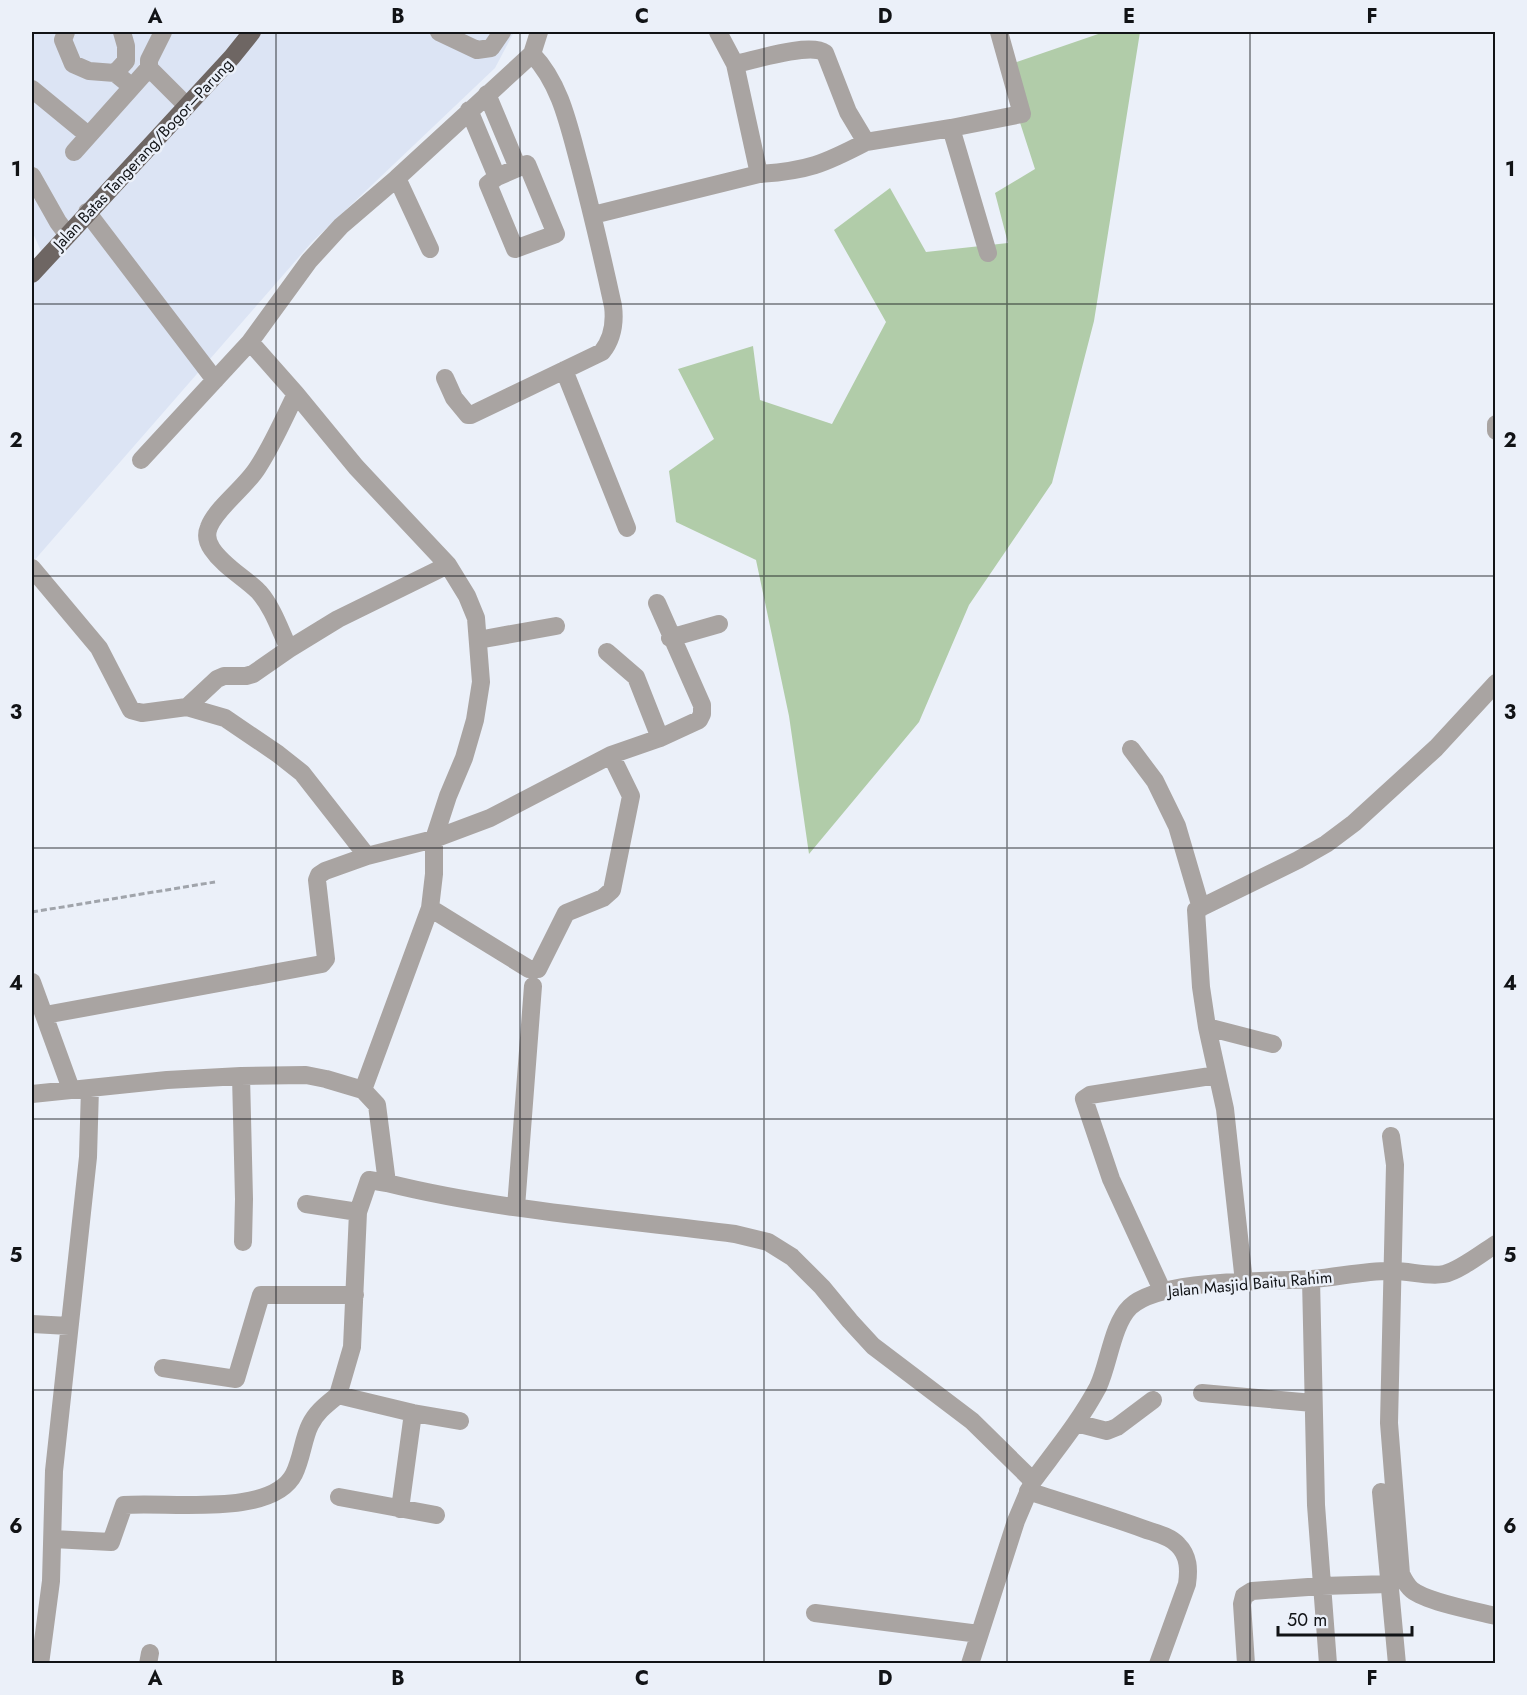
<svg xmlns="http://www.w3.org/2000/svg" width="1527" height="1695" viewBox="0 0 1527 1695" font-family="Jost,sans-serif">
<style>
.built{fill:#dce4f4}
.green{fill:#b1cca9}
.lines{fill:none;stroke-linecap:round;stroke-linejoin:round}
.path{stroke:#a0a4ab;stroke-width:3;stroke-dasharray:6 3;stroke-linecap:butt}
.minor{stroke:#a9a4a2;stroke-width:18}
.major{stroke:#6e6663;stroke-width:18}
.grid{fill:none;stroke:#111316;stroke-width:1.5;stroke-opacity:0.55}
.labels{text-anchor:middle;dominant-baseline:central;stroke-width:5;stroke-linejoin:round;paint-order:stroke}
.street-label{font-size:16px;fill:#111316;stroke:#ebf0f9}
.neatline{fill:none;stroke:#111316;stroke-width:2}
.grid-label{font-size:20px;text-anchor:middle;font-weight:bold;fill:#111316}
</style>
<rect width="100%" height="100%" fill="#ebf0f9"/>
<!-- built -->
<path class="built" d="M32 32H514L495 68 312 242 32 563V278L46 262 32 231Z"/>
<!-- green -->
<path class="green" d="M1104 32H1140L1094 321 1052 483 969 605 919 722 809 854 789 716 756 560 676 522 669 471 714 439 678 369 753 346 760 400 832 424 886 322 834 230 890 188 926 252 1008 243 995 193 1035 169 1002 67Z"/>
<g class="lines">
<!-- path -->
<path class="path" d="M32 912 215 882"/>
<!-- minor -->
<path class="minor" d="M66 32 63 40 73 64 89 71 115 73 131 86
M163 32 149 60V68L187 106
M439 32 477 50 491 48 502 32
M718 32 735 64 759 174
M735 64C755 60 810 42 825 53L848 112 866 142 951 128 988 253
M115 73 126 61V46L122 32
M32 89 88 135
M487 94 518 168
M469 110 497 177
M951 128 1022 114 999 32
M74 152 149 68
M527 164 556 234 515 249 488 184 497 177Z
M32 176 58 222 67 234
M397 178 430 249
M87 212 215 380
M593 215 759 174C807 171 824 164 866 142
M250 342 296 394 356 467 448 565 467 596 476 618 481 682 475 720 464 758 448 796 434 839V874L430 908 363 1090
M564 370 627 528
M445 378 454 398 468 415H471L602 352C613 338 615 322 613 306 603 260 592 213 580 167 569 127 561 84 532 54
M1496 424V431
M141 460 250 342 309 261 341 226 397 178 532 54 539 32
M32 568 99 648 131 710 142 713 187 707 225 718 278 754 302 773 367 856
M670 638 719 624
M478 640 556 626
M289 649C280 630 273 608 259 592 244 577 224 567 212 549 207 542 206 534 209 527 216 508 246 487 258 467 273 444 284 418 296 394
M607 652 636 677 660 738
M187 707 217 679 224 676H246L253 674 289 649 338 619 448 565
M1131 749 1155 781 1177 826 1201 908
M430 908 529 969H538L566 913 603 898 612 890 631 796 611 755
M32 982 71 1089
M45 1015 322 964 326 959 317 880 319 875 325 871 367 856 434 839 490 818 611 755 660 738 699 720 702 714V705L657 603
M1207 1027 1273 1044
M241 1076 244 1199 243 1242
M32 1094 167 1080 241 1076 306 1075 326 1079 363 1090 377 1105 387 1183C500 1211 619 1219 735 1234L768 1242 792 1257 822 1287 850 1321 873 1346 972 1421 1033 1481 1016 1521 970 1664
M1391 1136 1395 1165 1389 1423 1401 1574C1404 1580 1407 1586 1412 1590 1427 1602 1475 1611 1496 1616
M387 1183 369 1180 358 1212 352 1347 338 1395 413 1413 460 1421
M306 1204 358 1212
M516 1207 533 986
M1311 1279 1316 1505 1328 1664
M1244 1282 1225 1109 1207 1027 1201 987 1196 910 1298 860 1326 844 1354 823 1436 748 1496 683
M1162 1290 1111 1179 1084 1099 1090 1095 1217 1075
M32 1324 69 1326
M163 1368 236 1379 261 1295H355
M1202 1393 1313 1403
M1076 1423 1107 1431 1117 1427 1153 1400
M1033 1481C1055 1451 1080 1421 1098 1387 1109 1364 1112 1325 1130 1307 1160 1278 1269 1282 1312 1279 1339 1277 1367 1270 1394 1271 1410 1271 1428 1277 1444 1274 1459 1271 1482 1253 1496 1244
M1028 1491C1067 1504 1106 1515 1144 1529 1155 1533 1170 1536 1178 1545 1189 1556 1189 1570 1187 1584L1158 1664
M1381 1492 1397 1664
M339 1497 436 1515
M400 1509 413 1413
M53 1539 111 1542 124 1505C166 1501 272 1518 294 1474 302 1458 303 1439 310 1425 316 1412 327 1404 338 1395
M815 1613 979 1634
M40 1664 51 1581 54 1471 88 1157 90 1088
M148 1664 150 1653
M1246 1664 1242 1604 1244 1596 1252 1591 1322 1586 1389 1584"/>
<!-- major -->
<path class="major" d="M32 274 232 57 252 32"/>
</g>
<!-- grid -->
<path class="grid" d="M276 32V1664M520 32V1664M764 32V1664M1007 32V1664M1250 32V1664M32 304H1496M32 576H1496M32 848H1496M32 1119H1496M32 1390H1496"/>
<g class="labels">
<!-- street labels -->
<g class="street-label">
<text transform="translate(143 154) rotate(-47)">Jalan Batas Tangerang/Bogor–Parung</text>
<text transform="translate(1250 1284) rotate(-5)">Jalan Masjid Baitu Rahim</text>
</g>
</g>
<!-- border -->
<rect width="1527" height="1695" fill="none" stroke="#ebf0f9" stroke-width="66"/>
<!-- scale -->
<path d="M1278 1626v9h134v-9" fill="none" stroke="#111316" stroke-width="3"/>
<text x="1287" y="1626" font-size="18" fill="#111316" stroke="#ebf0f9" stroke-width="4.5" paint-order="stroke">50 m</text>
<rect x="33" y="33" width="1461" height="1629" class="neatline"/>
<g class="grid-label">
<text x="155" y="23">A</text>
<text x="398" y="23">B</text>
<text x="642" y="23">C</text>
<text x="885" y="23">D</text>
<text x="1129" y="23">E</text>
<text x="1372" y="23">F</text>
<text x="16" y="176">1</text>
<text x="1510" y="176">1</text>
<text x="16" y="447">2</text>
<text x="1510" y="447">2</text>
<text x="16" y="719">3</text>
<text x="1510" y="719">3</text>
<text x="16" y="990">4</text>
<text x="1510" y="990">4</text>
<text x="16" y="1262">5</text>
<text x="1510" y="1262">5</text>
<text x="16" y="1533">6</text>
<text x="1510" y="1533">6</text>
<text x="155" y="1685">A</text>
<text x="398" y="1685">B</text>
<text x="642" y="1685">C</text>
<text x="885" y="1685">D</text>
<text x="1129" y="1685">E</text>
<text x="1372" y="1685">F</text>
</g>
</svg>
